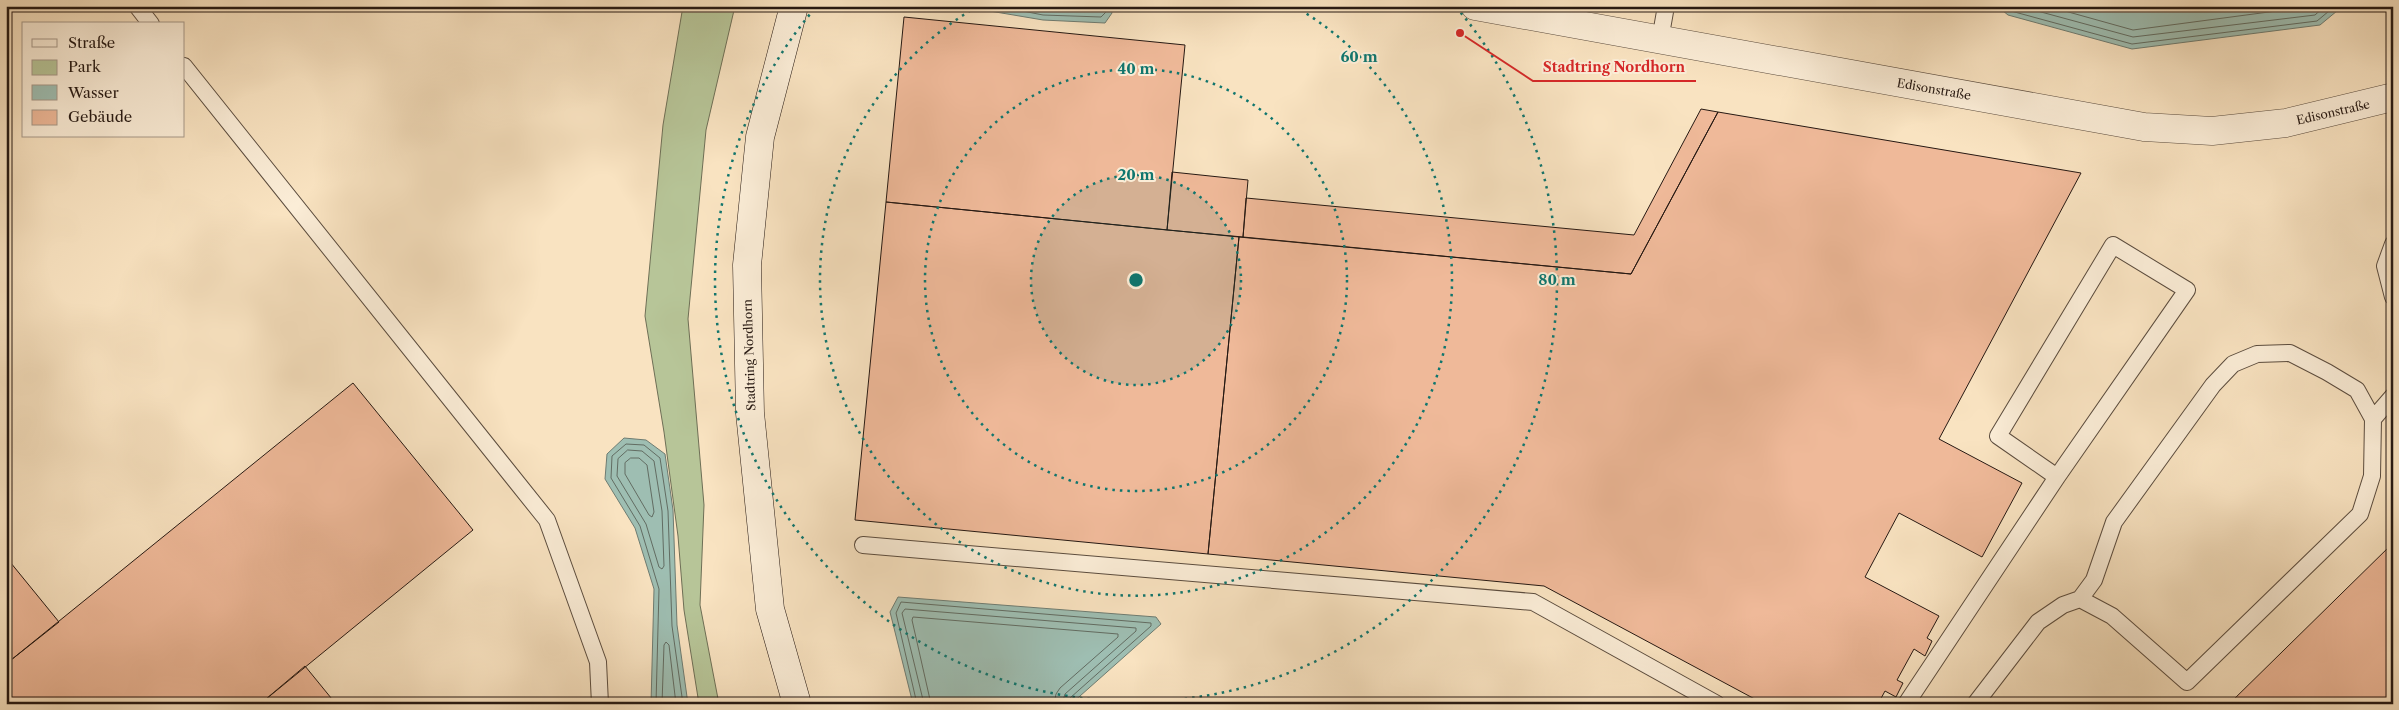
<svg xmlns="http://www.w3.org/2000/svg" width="2399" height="710" viewBox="0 0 2399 710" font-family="'Libre Caslon Text',serif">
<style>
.green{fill:#b7c598;stroke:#6e6f56}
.water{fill:#9ebeb2;stroke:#6e7c72}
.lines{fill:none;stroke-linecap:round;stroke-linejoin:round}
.shore{stroke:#626c62;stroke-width:1}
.building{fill:#efb999;stroke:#261913}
.lane-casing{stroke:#5b4c3e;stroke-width:18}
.street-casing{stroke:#5b4c3e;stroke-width:29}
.secondary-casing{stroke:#261913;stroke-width:29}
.lane{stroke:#fbedd7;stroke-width:16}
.street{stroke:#fbedd7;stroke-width:28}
.secondary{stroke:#fbedd7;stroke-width:28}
.ring{fill:none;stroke:#0f766e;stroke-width:2.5;stroke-dasharray:2.5 5}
.labels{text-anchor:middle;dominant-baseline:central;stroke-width:4;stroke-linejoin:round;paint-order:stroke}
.street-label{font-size:12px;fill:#261913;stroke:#fbedd7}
.centre{fill:#0f766e;stroke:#fbedd7;stroke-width:2.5}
.ring-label{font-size:15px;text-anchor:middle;font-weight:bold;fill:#0f766e;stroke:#fbedd7;stroke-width:4;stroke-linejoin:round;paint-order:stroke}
.leader{fill:none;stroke:#d62828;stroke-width:2}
.callout-dot{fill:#d62828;stroke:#fbedd7;stroke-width:2}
.callout-label{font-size:14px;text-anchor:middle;font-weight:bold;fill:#d62828;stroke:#fbedd7;stroke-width:4;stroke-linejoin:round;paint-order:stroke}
</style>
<rect width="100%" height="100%" fill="#f9e3c1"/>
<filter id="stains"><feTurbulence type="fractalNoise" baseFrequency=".004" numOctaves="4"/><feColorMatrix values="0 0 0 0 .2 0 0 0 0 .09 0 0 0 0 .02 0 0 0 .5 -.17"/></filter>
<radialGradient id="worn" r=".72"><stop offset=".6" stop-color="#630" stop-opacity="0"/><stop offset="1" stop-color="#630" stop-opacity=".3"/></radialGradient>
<!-- green -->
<path class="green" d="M683 6H735L706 130 688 319 704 505 700 605 719 704H699L684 610 678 536 664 432 645 316 663 125Z"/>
<!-- water -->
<path class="water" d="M960 6H1111L1112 13 1105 23 1043 20Z
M1997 6H2343L2320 25 2132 49 2008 15Z
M624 438 646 440 665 454 673 510 677 625 688 704H651L654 589 635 528 605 479 607 454Z
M898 597 1156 617 1161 624 1071 704H913L890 612Z"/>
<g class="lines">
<!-- shore -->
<path class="shore" d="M997 6 1043 15 1101 17 1106 12V6
M1032 6 1098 11 1100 6
M2005 6 2011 11 2132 44 2317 21 2335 6
M2019 6 2133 37 2315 15 2325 6
M2047 6 2133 30 2314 6
M628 450 642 451 654 461 662 511 664 566 662 569 659 567 646 524 617 476 618 459Z
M631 458H639L647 465 654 512 652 517 649 515 625 474V463Z
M656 704 659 589 640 526 611 478 612 456 626 444 644 445 660 458 668 511 672 626 683 704
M662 704 664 645 666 642 669 645 676 704
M917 704 896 613 901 602 1151 623V626L1070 698 1068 704
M924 704 902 613 905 609 1136 628V631L1065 694 1062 704
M931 704 912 620 913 617 1118 634V637L1060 688 1056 694 1054 704"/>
</g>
<!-- building -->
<path class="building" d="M904 17 1185 45 1167 230 886 202Z
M1701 109 1718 112 1631 274 1243 237 1246 198 1634 235Z
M1718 112 2081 173 1939 439 2022 483 1982 557 1899 513 1865 577 1939 616 1927 638 1932 641 1925 656 1914 649 1897 680 1903 683 1896 697 1885 691 1878 704H1764L1544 586 1208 554 1239 237 1631 274Z
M1172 172 1248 180 1243 237 1167 230Z
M886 202 1239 237 1208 554 855 520Z
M353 383 473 530 260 704H6V664Z
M2393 543V704H2229Z
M6 557 59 622 6 664Z
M305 666 336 704H260Z"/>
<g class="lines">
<defs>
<path id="lane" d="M137 6 151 24
M1660 40 1666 6
M184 66 547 520 598 662 600 704
M2393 244 2385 266 2393 297
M2373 419 2393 396
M863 545 1533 602 1717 704
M1906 704 2057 477 2187 290 2113 245 1998 436 2057 477
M1975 704 2038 622 2063 605 2080 599 2112 616 2187 682 2360 514 2372 476 2373 419 2357 390 2327 372 2290 353 2257 354 2233 364 2213 385 2114 522 2094 580 2080 599"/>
<path id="street" d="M1475 6 2144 127 2212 131 2286 123 2393 97"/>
<path id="secondary" d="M794 6 760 137 747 265 750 413 770 609 797 704"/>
</defs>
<!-- lane casing -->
<use href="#lane" class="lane-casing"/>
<!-- street casing -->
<use href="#street" class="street-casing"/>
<!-- secondary casing -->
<use href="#secondary" class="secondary-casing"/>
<!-- lane -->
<use href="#lane" class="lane"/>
<!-- street -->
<use href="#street" class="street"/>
<!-- secondary -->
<use href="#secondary" class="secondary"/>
</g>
<!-- distance rings -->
<circle cx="1136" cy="280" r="105" fill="#0f766e" fill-opacity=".12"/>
<g class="ring">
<circle cx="1136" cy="280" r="105"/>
<circle cx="1136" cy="280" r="211"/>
<path d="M1294 6A316 316 0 1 1 978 6"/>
<path d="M1456 7A421 421 0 1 1 816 7"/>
</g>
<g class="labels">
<!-- street labels -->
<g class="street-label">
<text transform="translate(1934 89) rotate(10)">Edisonstraße</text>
<text transform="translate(2333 112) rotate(-13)">Edisonstraße</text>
<text transform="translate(749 355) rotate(-92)">Stadtring Nordhorn</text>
</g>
</g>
<circle cx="1136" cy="280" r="8" class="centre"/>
<g class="ring-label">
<text x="1359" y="62">60 m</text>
<text x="1136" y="74">40 m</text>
<text x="1136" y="180">20 m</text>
<text x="1557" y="285">80 m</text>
</g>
<!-- callouts -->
<path class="leader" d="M1460 33L1533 81H1696"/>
<circle class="callout-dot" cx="1460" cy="33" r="5"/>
<g class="callout-label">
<text x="1614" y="72">Stadtring Nordhorn</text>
</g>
<!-- margin -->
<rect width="2399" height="710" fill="none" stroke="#f9e3c1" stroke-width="25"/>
<rect x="8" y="8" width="2384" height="695" fill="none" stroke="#261913" stroke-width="2.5"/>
<rect x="12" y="12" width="2374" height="685" fill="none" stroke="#261913"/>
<!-- legend -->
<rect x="22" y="22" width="162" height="115" fill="#fbedd7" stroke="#a69889"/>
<rect x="32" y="39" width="25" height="8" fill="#fbedd7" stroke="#a69889"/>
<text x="68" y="48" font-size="15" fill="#261913">Straße</text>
<rect x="32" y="60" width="25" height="15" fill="#b7c598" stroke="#a69889"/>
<text x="68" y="72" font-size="15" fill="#261913">Park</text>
<rect x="32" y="85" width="25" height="15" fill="#9ebeb2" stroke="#a69889"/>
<text x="68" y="98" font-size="15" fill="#261913">Wasser</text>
<rect x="32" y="110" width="25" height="15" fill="#efb999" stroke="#a69889"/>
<text x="68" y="122" font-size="15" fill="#261913">Gebäude</text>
<rect width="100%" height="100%" filter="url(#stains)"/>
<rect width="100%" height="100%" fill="url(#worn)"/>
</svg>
